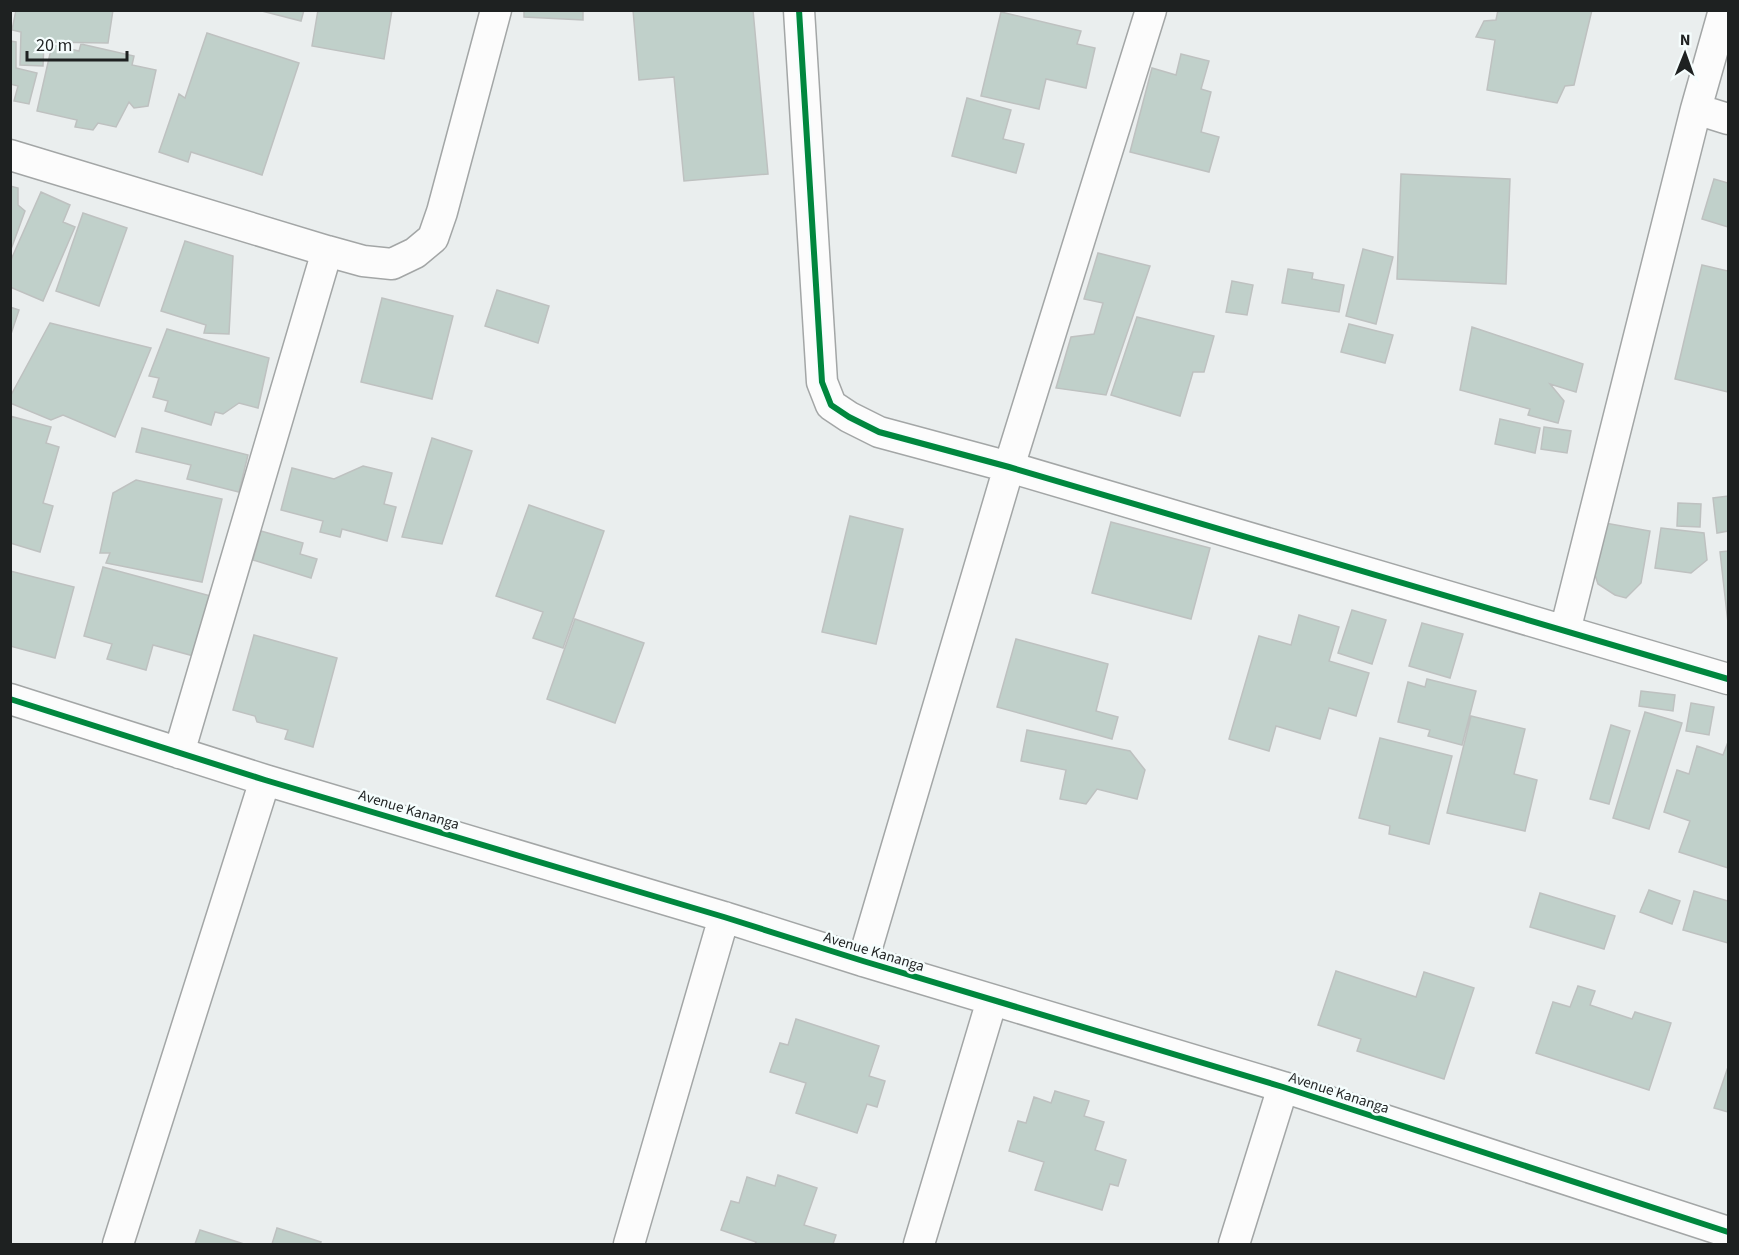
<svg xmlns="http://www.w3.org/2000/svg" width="1739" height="1255" viewBox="0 0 1739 1255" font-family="'Source Sans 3',sans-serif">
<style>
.building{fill:#c0d0ca;stroke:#bec1c0;stroke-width:1.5}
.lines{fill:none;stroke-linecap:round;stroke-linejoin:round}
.minor-casing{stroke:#a3a6a6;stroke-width:33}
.minor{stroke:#fcfcfc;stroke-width:30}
.cycleway-casing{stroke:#f5fdfd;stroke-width:10}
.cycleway{stroke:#00873e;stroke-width:6}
.labels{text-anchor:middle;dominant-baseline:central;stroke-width:5;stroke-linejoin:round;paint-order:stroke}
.street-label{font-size:15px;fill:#1e2121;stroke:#f5fdfd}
</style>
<rect width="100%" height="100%" fill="#eaeeee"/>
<!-- building -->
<path class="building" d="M16 10H113L108 43 44 42 43 66 20 65 21 32 12 30Z
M258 10H304L301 21Z
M318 10H392L384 59 312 46Z
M524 10H583V20L524 17Z
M633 10H753L768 174 684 181 674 77 639 80Z
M1498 10H1592L1574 85 1565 86 1557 103 1487 90 1495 40 1476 37 1484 21 1496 20Z
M1001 12 1081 31 1077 44 1095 48 1086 88 1046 79 1039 109 981 96Z
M207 33 299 63 262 175 191 152 188 162 159 152 179 94 185 98Z
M10 41 16 42V68L37 73 29 104 14 101 18 86 10 84Z
M81 44 134 56 132 65 156 70 148 106 134 108 129 102 116 127 98 123 93 130 75 127 77 120 37 111 52 45 79 51Z
M1181 54 1209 61 1201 89 1211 92 1201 132 1219 137 1209 172 1130 152 1152 68 1176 75Z
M967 98 1011 110 1003 139 1024 144 1016 173 952 156Z
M1401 174 1510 179 1506 284 1397 279Z
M1714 179 1728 183V227L1702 219Z
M10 186 18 188V205L25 211 10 252Z
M41 192 70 205 63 222 75 227 43 301 10 287V262Z
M83 213 127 228 99 306 56 291Z
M185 241 233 256 229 334 204 333 206 325 161 311Z
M1363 249 1393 257 1376 324 1346 316Z
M1098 253 1150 266 1106 395 1056 388 1071 337 1094 334 1103 303 1084 299Z
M1702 265 1728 271V392L1675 379Z
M1288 269 1313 273 1312 279 1344 285 1339 312 1282 303Z
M1232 281 1253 285 1247 315 1226 312Z
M497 290 549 306 538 343 485 326Z
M382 298 453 316 432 399 361 382Z
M10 307 19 310 10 337Z
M1137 317 1214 336 1204 372H1193L1180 416 1111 395Z
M50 323 151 348 115 437 63 415 51 420 10 403V397Z
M1349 324 1393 335 1385 363 1341 352Z
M1472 327 1583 364 1576 392 1550 384 1564 401 1558 423 1528 415 1530 409 1460 390Z
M167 329 269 358 258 408 239 403 223 414 215 412 211 425 165 411 168 401 153 397 159 378 149 376Z
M10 416 51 427 46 443 59 447 43 503 53 506 40 552 10 543Z
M1500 419 1540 428 1535 453 1495 444Z
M1544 427 1571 431 1567 453 1541 449Z
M142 428 248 455 239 492 187 479 191 465 136 452Z
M432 438 472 451 442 544 402 537Z
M363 466 392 473 384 504 396 507 387 541 342 529 340 537 320 532 323 521 281 510 292 468 334 479Z
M136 480 222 499 202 582 106 563 110 553H100L113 493Z
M1728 496V531L1717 533 1713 498Z
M1678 503 1701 504 1700 527 1677 526Z
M529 505 604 531 563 648 533 638 543 612 496 596Z
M850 516 903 529 876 644 822 632Z
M1111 522 1210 548 1191 619 1092 593Z
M1605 523 1650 531 1641 583 1626 598 1615 595 1598 584 1595 575Z
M1661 528 1704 533 1707 560 1691 573 1655 568Z
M261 531 303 543 300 554 317 559 311 578 253 560Z
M1728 551V623L1720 552Z
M103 567 218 598 201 658 153 645 146 670 107 659 112 644 84 636Z
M10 571 74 587 55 658 10 646Z
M1352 610 1386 620 1372 664 1338 653Z
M1299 615 1339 627 1329 661 1369 673 1356 716 1329 708 1320 739 1276 726 1269 751 1229 739 1259 636 1291 645Z
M575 619 644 643 615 723 547 699Z
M1422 623 1463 634 1450 678 1409 666Z
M254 635 337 658 313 747 285 739 288 730 257 722 255 716 233 710Z
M1016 639 1108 664 1096 711 1118 717 1112 739 997 707Z
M1427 679 1476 691 1462 745 1428 736 1430 730 1398 722 1408 682 1425 687Z
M1641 691 1675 695 1673 711 1639 706Z
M1691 703 1714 707 1709 735 1686 731Z
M1645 712 1682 723 1649 829 1613 818Z
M1471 716 1525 729 1514 774 1537 780 1525 831 1447 813Z
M1611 725 1630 731 1609 804 1590 799Z
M1027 730 1130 751 1145 770 1137 799 1097 789 1086 804 1060 799 1066 770 1021 761Z
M1380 738 1452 756 1429 844 1389 834 1390 826 1359 818Z
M1728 742V868L1679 852 1690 821 1664 812 1677 770 1689 774 1697 746 1723 755Z
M1649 890 1680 901 1672 924 1640 912Z
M1694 891 1728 901V943L1683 930Z
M1540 893 1615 916 1604 949 1530 927Z
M1336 971 1416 997 1424 972 1474 988 1444 1079 1357 1051 1361 1039 1318 1025Z
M1578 986 1595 991 1590 1005 1632 1019 1635 1012 1671 1023 1649 1090 1536 1053 1553 1002 1570 1007Z
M796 1019 879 1046 869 1076 885 1081 877 1107 867 1104 857 1133 796 1113 806 1083 770 1072 780 1043 788 1045Z
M1728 1067V1112L1714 1108Z
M1055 1091 1089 1101 1084 1116 1104 1122 1095 1150 1126 1160 1118 1186 1110 1184 1102 1210 1035 1190 1044 1162 1009 1151 1018 1121 1026 1123 1034 1097 1051 1103Z
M778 1175 817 1188 804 1225 836 1235 833 1244H755L756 1242 721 1230 731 1201 739 1203 747 1177 775 1186Z
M277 1228 321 1242 320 1244H272Z
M200 1230 244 1244H195Z"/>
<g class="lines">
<defs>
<path id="minor" d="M799 10 822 382 831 405 849 417 879 432 1009 467 1728 679
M1696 109 1728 119
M10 155 327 251 363 261 392 264 415 253 433 238 442 212 496 10
M1565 631 1696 109 1724 10
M10 699 265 780 724 917 863 961 1283 1087 1728 1232
M179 753 327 251
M863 961 1009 467 1151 10
M118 1244 265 780
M629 1244 724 917
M919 1244 992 1000
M1234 1244 1283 1087"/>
</defs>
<!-- minor casing -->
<use href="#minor" class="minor-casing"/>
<!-- minor -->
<use href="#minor" class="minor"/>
<defs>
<path id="cycleway" d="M799 10 822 382 831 405 849 417 879 432 1009 467 1728 679
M10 699 265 780 724 917 863 961 1283 1087 1728 1232"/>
</defs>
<!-- cycleway casing -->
<use href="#cycleway" class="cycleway-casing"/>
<!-- cycleway -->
<use href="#cycleway" class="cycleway"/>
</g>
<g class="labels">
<!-- street labels -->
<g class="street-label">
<text transform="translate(409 810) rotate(17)">Avenue Kananga</text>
<text transform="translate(874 952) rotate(17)">Avenue Kananga</text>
<text transform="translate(1339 1093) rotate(18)">Avenue Kananga</text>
</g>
</g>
<!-- border -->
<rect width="1739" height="1255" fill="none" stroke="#1e2121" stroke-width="24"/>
<!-- north arrow -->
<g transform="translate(1685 54) rotate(1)" stroke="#f5fdfd" stroke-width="4.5" paint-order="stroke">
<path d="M0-4.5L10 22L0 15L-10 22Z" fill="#1e2121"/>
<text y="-9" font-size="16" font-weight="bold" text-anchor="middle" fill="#1e2121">N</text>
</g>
<!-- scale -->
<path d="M27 51v9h100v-9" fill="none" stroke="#1e2121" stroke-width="3"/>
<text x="36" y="51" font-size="18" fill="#1e2121" stroke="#f5fdfd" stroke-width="4.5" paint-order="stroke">20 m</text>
</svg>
